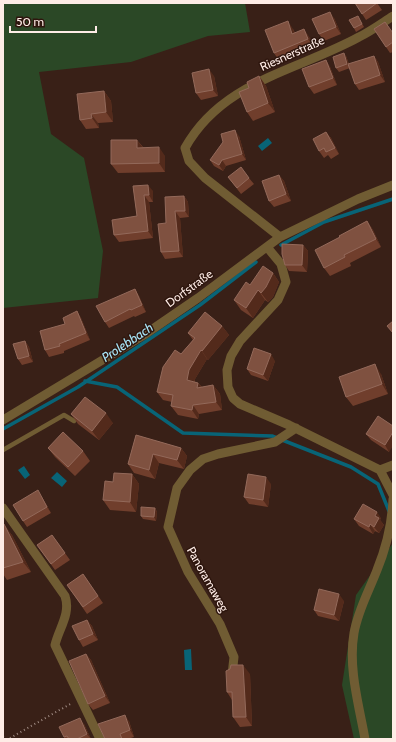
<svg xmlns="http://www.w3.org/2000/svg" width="396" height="742" viewBox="0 0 396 742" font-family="Cabin,sans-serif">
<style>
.green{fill:#2b4826}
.water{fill:#086477}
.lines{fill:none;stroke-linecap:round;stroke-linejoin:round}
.stream{stroke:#086477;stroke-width:3.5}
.path{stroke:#9f8a82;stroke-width:2;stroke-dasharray:1 3;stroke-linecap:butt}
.lane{stroke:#705c33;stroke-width:4.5}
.street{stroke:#705c33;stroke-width:9}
.wall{fill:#703e2c}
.shaded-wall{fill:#532a1b}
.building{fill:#7f5140;stroke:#93695a}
.labels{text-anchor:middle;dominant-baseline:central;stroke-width:3;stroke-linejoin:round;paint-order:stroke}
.street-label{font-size:12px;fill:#feece6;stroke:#2e160e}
.water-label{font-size:13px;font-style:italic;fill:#a7e5f7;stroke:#2e160e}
</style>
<rect width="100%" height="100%" fill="#392017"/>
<!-- green -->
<path class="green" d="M3 3H245L250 32 208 36 131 62 39 72 51 134 84 158 103 251 98 298 3 308Z
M393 543V739H354L342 685 356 595Z"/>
<!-- water -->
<path class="water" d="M268 138 272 143 262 151 258 146Z
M24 466 30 475 25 479 18 470Z
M57 472 67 481 62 487 51 478Z
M191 649 192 670H185L184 650Z"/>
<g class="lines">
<!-- stream -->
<path class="stream" d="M281 245 324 222 393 199
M85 381 117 387 183 433 272 436 351 467 378 484 389 511
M3 429 78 387 200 305 256 262"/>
<!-- path -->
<path class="path" d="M3 736 5 739
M10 738 72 703"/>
<!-- lane -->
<path class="lane" d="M3 450 64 415 74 421"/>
<!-- street -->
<path class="street" d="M280 237 205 178 189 161 185 148C222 81 297 71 359 37 371 31 382 23 393 16
M267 247 281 264 286 282 278 300 240 341 231 356 227 370 228 387 233 398 240 404 289 425 380 470 393 495
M3 420 144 335 198 298 280 237 358 199 393 185
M380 470 393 465
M3 508 65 596C71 614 59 628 55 645L100 739
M232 675 234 657 220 624 188 572 168 527 177 488 190 470 203 459 218 454 275 442 296 428
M365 739C359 705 348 668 354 633 358 610 369 591 377 570 386 548 392 523 393 499"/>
</g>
<!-- wall -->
<path class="wall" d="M355 3H377L382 10 366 20Z
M358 16 364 27 356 32 354 28Z
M334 18 341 34 324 41 319 34Z
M293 29 295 33 310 38 314 47 280 62 274 53Z
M374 29 393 33V52L390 53Z
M346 56 349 64 374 56 378 62 385 82 359 90 355 84 350 68 339 72 336 68Z
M326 60 330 67 337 85 314 94 309 87Z
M214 76 218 96 201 100 196 93Z
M259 76 266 86 275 112 253 121 247 112 249 88Z
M104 91 111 101 113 122 98 123 99 128 86 129 80 120Z
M326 132 331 138 339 154 331 159 328 155 324 158 319 151Z
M239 136 246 160 226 166 223 171 214 166 210 160Z
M137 140 143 147 165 156V172L118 173 111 164Z
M279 175 284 181 291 201 274 207 269 201Z
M228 177 249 178 254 184 241 194Z
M133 186 153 191V202H149L153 238 119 242 114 235 137 216Z
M184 196 188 202 189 217 180 218 183 257 165 259 161 252 166 223Z
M367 221 373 230 381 247 350 263 351 266 330 276 324 268 340 237Z
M303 245 308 251 307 272 289 271 285 265Z
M273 273 279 282 273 297 268 302 265 300 253 318 241 310 234 300 250 285Z
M135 289 139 296 146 312 135 317 134 316 109 328 105 322Z
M77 311 81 318 90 340 64 351V353L49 357 45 350 65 324Z
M222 326 229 335 208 360 207 359 195 379V382L198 383 202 387 213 385 220 394 222 410 199 414 198 419 178 415 171 406 172 402 163 400 157 392 181 354 193 340 188 333Z
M25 341 29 347 33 362 22 365 18 359Z
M275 361 268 381 251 375 247 369Z
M381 374 388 394 353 406 346 397Z
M71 414 113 423 99 440 78 424Z
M393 426 389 452 371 440 366 434Z
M136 435 181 448 187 456 184 469 159 463 155 479 134 473 128 464Z
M48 448 83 451 90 461 75 476 55 457Z
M132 474 139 484 136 512 110 510 103 500 113 482Z
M271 484 268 507 249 504 244 497Z
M42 497 51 513 27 527 23 521Z
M155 508 157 512 156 521 143 519 141 516Z
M381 518 380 520 384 525 379 533 375 531 373 534 359 526 354 519Z
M3 525 12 535 31 572 7 580 3 574Z
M52 535 70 560 55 570 37 545Z
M83 574 103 603 87 614 67 585Z
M344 601 339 621 318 616 314 610Z
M87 620 92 626 98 640 83 647 79 640Z
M86 654 91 660 110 703 93 710 88 704Z
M250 674 252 726 240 727 233 717 232 700 227 692Z
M129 721 134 737 128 739H105Z
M84 724 91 739H65L64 737Z"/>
<!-- shaded-wall -->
<path class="shaded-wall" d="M330 12 334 18 341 34 336 27Z
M288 21 293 29 298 42 292 34Z
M304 29 310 38 314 47 308 39Z
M344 53 346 56 350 68 347 64Z
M374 56 378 62 385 82 380 75Z
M326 60 330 67 337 85 333 78Z
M209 69 214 76 218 96 213 90Z
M259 76 266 86 275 112 268 103Z
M104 91 111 101 113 122 106 112Z
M91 114 98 123 99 128 92 118Z
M235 130 239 136 246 160 242 154Z
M326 132 331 138 339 154 335 148Z
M137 140 143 148H137Z
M159 147 165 156V172L159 163Z
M222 160 226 166 223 171 219 165Z
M279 175 284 181 291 201 286 194Z
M148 185 153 191V202L149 195Z
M144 195 149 202 153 238 148 231Z
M184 196 188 202 189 217 185 211Z
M175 211 180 218 183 257 179 251Z
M367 221 373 230 381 247 376 239Z
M303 245 308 251 307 272 302 265Z
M273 273 279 282 273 297 268 302 261 293Z
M135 289 139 296 146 312 142 305Z
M258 290 265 300 253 318 246 308Z
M77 311 81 318 90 340 86 333Z
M222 326 229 335 208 360 202 351Z
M25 341 29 347 33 362 29 356Z
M201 350 207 359 195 379 193 389 187 380 189 370Z
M271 354 275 361 268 381 263 375Z
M375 364 381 374 388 394 382 384Z
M198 383 205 392 197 388Z
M213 385 220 394 222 410 216 402Z
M193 405 199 414 198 419 192 410Z
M106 413 113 423 99 440 92 431Z
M393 432V446L389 452 385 445Z
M181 448 187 456 184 469 177 460Z
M153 454 159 463 155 479 149 470Z
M132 474 139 484 136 512 130 502Z
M266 477 271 484 268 507 263 500Z
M38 490 42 497 51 513 47 507Z
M155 508 157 512 156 521 154 517Z
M377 512 381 518 380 520 384 525 379 533 374 527 375 516Z
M4 524 12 535 31 572 23 562Z
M370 524 375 531 373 534 369 527Z
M339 594 344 601 339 621 334 615Z
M87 620 92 626 98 640 93 634Z
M86 654 91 660 110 703 105 696Z
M243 665 250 674 252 726 246 717Z
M125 715 129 721 134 737 130 730Z
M80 718 84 724 91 739 87 734Z"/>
<!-- building -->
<path class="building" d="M355 3H377L362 14Z
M330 12 336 27 319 34 312 19Z
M358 16 362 24 354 28 349 20Z
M288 21 292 34 304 29 308 39 274 53 265 30Z
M385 22 393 33V42L386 47 374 29Z
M344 53 347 64 336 68 333 57Z
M374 56 380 75 355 84 348 64Z
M326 60 333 78 309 87 302 69Z
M209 69 213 90 196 93 192 73Z
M259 76 268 103 247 112 239 92 249 88 247 82Z
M104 91 106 112 91 114 92 118 80 120 77 94Z
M235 130 242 154 222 160 219 165 210 160 223 142 221 134Z
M326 132 335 148 326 152 324 148 319 151 313 139Z
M111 140H137V148L159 147V163L111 164Z
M241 167 249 178 237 188 228 177Z
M279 175 286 194 269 201 262 181Z
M148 185 149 195H144L148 231 114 235 112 220 137 216 133 186Z
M184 196 185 211H175L179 251 161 252 158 224 166 223 165 197Z
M367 221 376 239 344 255 345 257 324 268 315 250 340 237 339 236Z
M282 244 303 245 302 265H285L282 254Z
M263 266 273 273 266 287 261 293 258 290 246 308 234 300 246 282 250 285Z
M135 289 142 305 131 310 130 309 105 322 96 306Z
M77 311 86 333 59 344 60 346 45 350 40 331 65 324 63 318Z
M205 312 222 326 202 351 201 350 189 370 187 380 198 383 197 388 213 385 216 402 193 405 192 410 171 406 173 395 157 392 163 367 175 350 181 354 195 338 188 333Z
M393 321V333L387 326Z
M25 341 29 356 18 359 13 344Z
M254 348 271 354 263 375 247 369Z
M375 364 382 384 346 397 339 377Z
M85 397 106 413 92 431 71 414Z
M378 416 393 426V432L385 445 366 434Z
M63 432 83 451 68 467 48 448Z
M136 435 181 448 177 460 153 454 149 470 128 464Z
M114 473 132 474 130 502 103 500 105 481 113 482Z
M248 474 266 477 263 500 244 497Z
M38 490 47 507 23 521 13 505Z
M363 504 377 512 375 516 379 518 374 527 370 524 369 527 354 519Z
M141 507 155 508 154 517 141 516Z
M4 524 23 562 3 568V525Z
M52 535 65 553 51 564 37 545Z
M83 574 98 596 83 607 67 585Z
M319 589 339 594 334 615 314 610Z
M87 620 93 634 79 640 72 626Z
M86 654 105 696 88 704 69 661Z
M231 665H243L246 717H233L232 692H227L226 671 230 669Z
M125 715 130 730 120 734 122 739H105L98 724Z
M80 718 87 734 77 739H69L67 736 64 737 59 727Z"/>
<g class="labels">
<!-- street labels -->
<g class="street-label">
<text transform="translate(292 53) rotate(-24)">Riesnerstraße</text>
<text transform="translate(189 288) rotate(-36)">Dorfstraße</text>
<text transform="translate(208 579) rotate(61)">Panoramaweg</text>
</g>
<!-- water labels -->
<g class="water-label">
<text transform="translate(127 342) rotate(-34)">Prolebbach</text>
</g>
</g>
<!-- border -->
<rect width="396" height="742" fill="none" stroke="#feece6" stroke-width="8"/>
<!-- scale -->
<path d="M10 26v6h86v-6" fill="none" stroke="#feece6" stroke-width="2"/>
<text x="16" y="26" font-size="12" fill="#feece6" stroke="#2e160e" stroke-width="3" paint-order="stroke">50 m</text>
</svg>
